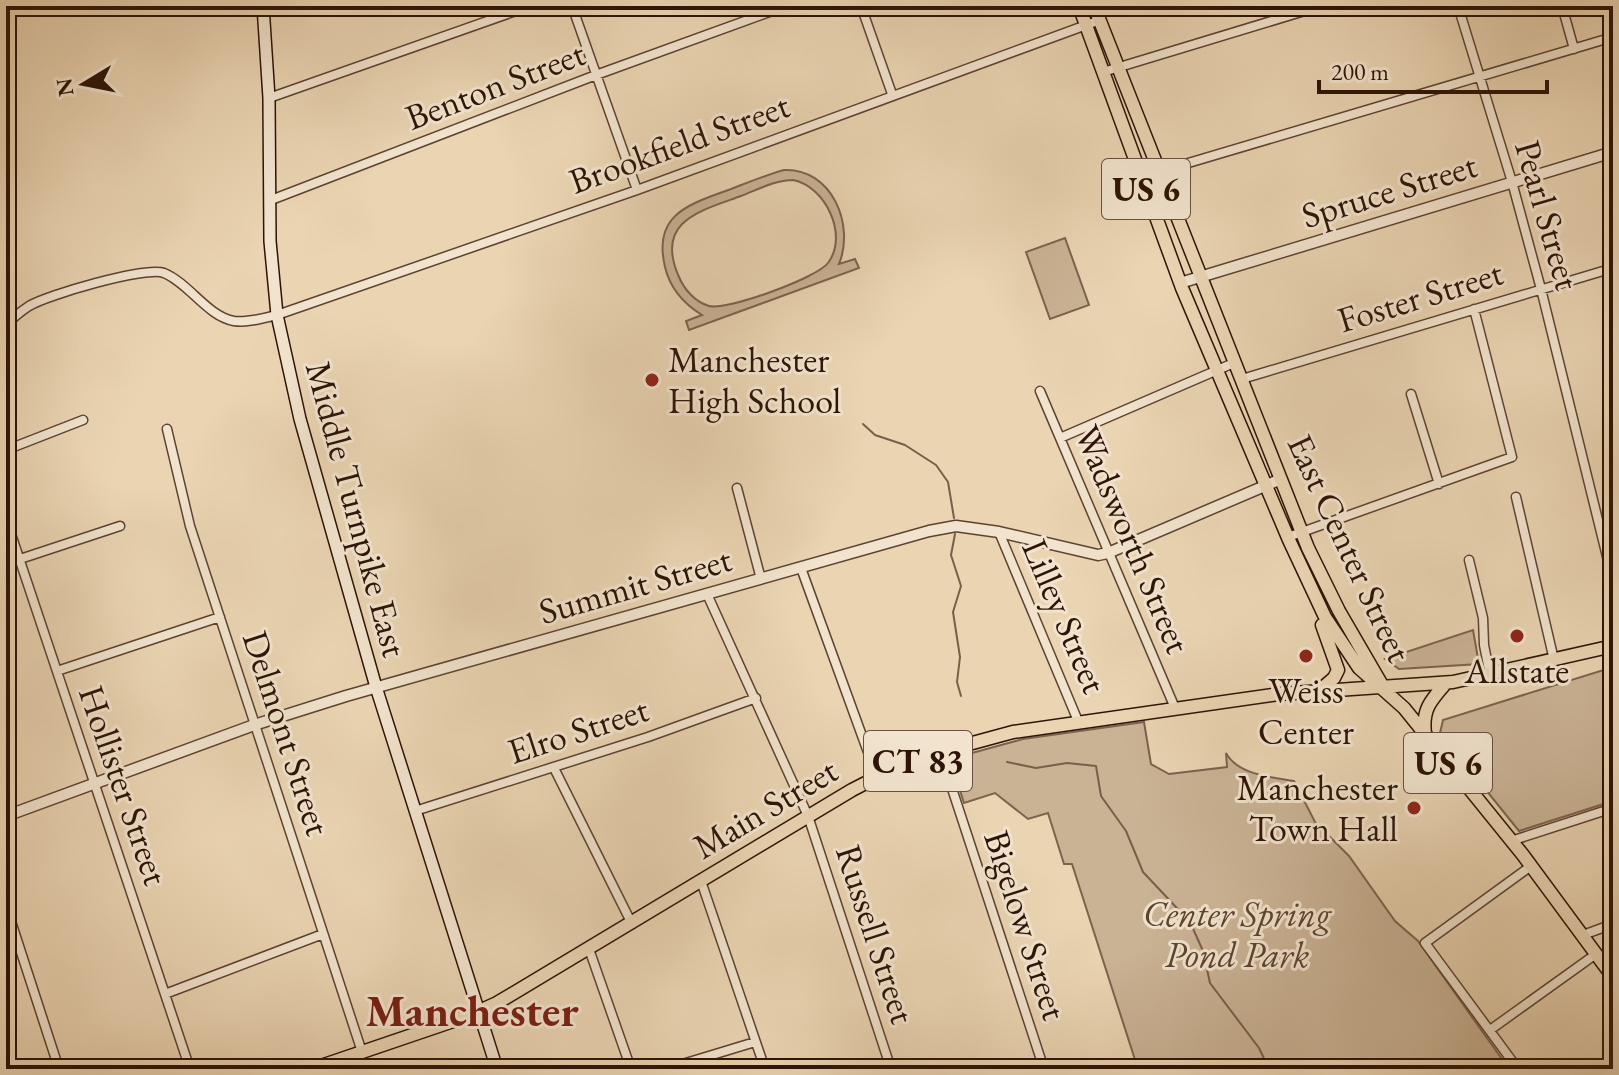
<svg xmlns="http://www.w3.org/2000/svg" width="1619" height="1075" viewBox="0 0 1619 1075" font-family="'EB Garamond',serif">
<style>
.green{fill:#cab395;stroke:#7c634e;stroke-width:2;fill-rule:evenodd}
.lines{fill:none;stroke-linecap:round;stroke-linejoin:round}
.stream{stroke:#785f4a;stroke-width:2}
.minor-casing{stroke:#5c4331;stroke-width:11}
.tertiary-casing{stroke:#5c4331;stroke-width:13}
.secondary-casing{stroke:#2d1306;stroke-width:14}
.primary-casing{stroke:#2d1306;stroke-width:15}
.minor{stroke:#f1e3cd;stroke-width:8}
.tertiary{stroke:#f1e3cd;stroke-width:10}
.secondary{stroke:#f1e3cd;stroke-width:11}
.primary{stroke:#ead4b2;stroke-width:12}
.poi-dot{fill:#8f2418;stroke:#f1e3cd;stroke-width:3}
.labels{text-anchor:middle;dominant-baseline:central;stroke-width:6;stroke-linejoin:round;paint-order:stroke}
.shield{fill:#f1e3cd;stroke:#685142;stroke-width:2}
.shield-label{font-size:34px;font-weight:bold;fill:#2d1306}
.street-label{font-size:36px;fill:#2d1306;stroke:#f1e3cd}
.poi-label{font-size:36px;fill:#2d1306;stroke:#f1e3cd}
.park-label{font-size:36px;font-style:italic;fill:#5c4331;stroke:#f1e3cd}
.district-label{font-size:44px;font-weight:bold;fill:#7a1f14;stroke:#f1e3cd}
</style>
<rect width="100%" height="100%" fill="#ead4b2"/>
<filter id="stains"><feTurbulence type="fractalNoise" baseFrequency=".0025" numOctaves="4"/><feColorMatrix values="0 0 0 0 .2 0 0 0 0 .09 0 0 0 0 .02 0 0 0 .5 -.17"/></filter>
<radialGradient id="worn" r=".72"><stop offset=".6" stop-color="#630" stop-opacity="0"/><stop offset="1" stop-color="#630" stop-opacity=".3"/></radialGradient>
<!-- green -->
<path class="green" d="M784 170C832 168 855 225 839 264L855 259 859 268 689 330 686 321 702 315C684 304 670 288 665 267 652 213 691 204 731 189 749 182 766 175 784 170ZM793 180C825 186 849 235 828 263 817 278 726 311 709 306 695 302 684 289 679 277 654 221 700 211 741 196 757 190 775 180 793 180Z
M1065 238 1089 305 1050 319 1026 252Z
M1473 630 1479 664 1399 669 1385 659Z
M1613 667V801L1519 831 1440 733 1443 720Z
M1144 722 1151 764 1169 774 1227 767 1226 753C1238 775 1271 777 1294 781L1315 822 1349 856 1395 921 1418 941 1509 1069H1138L1072 864H1064L1048 813 1028 819 995 793 964 803 950 759 1023 739Z"/>
<g class="lines">
<!-- stream -->
<path class="stream" d="M863 424 875 435 905 445 936 465 948 482 954 518
M955 534 951 555 961 586 953 612 960 657 957 682 961 696
M1007 762 1036 768 1067 763 1096 766 1101 796 1126 831 1143 872 1190 922 1203 951 1210 983 1259 1048 1269 1069"/>
<defs>
<path id="minor" d="M572 6 637 190
M861 6 892 94
M1458 6 1512 182 1541 289 1613 581
M1562 6 1574 49
M1103 72 1321 6
M269 98 530 6
M1141 177 1613 37
M271 200 596 75 786 6
M6 326C12 318 20 312 29 306 47 295 146 266 164 273 190 284 207 316 234 321 248 323 263 318 277 315L637 190 1100 20
M1242 379 1613 268
M1040 391 1175 708
M1411 394 1439 484
M167 429 190 526 362 1052
M1060 438 1236 362
M6 450 83 420
M737 488 761 579
M1516 497 1554 660
M6 519 190 1069
M999 532 1078 721
M1288 537 1512 457 1474 309
M20 559 120 526
M1469 560 1483 618 1484 645 1490 675
M801 568 877 777
M707 594 808 816 891 1069
M57 671 220 617
M940 752 1044 1069
M554 768 632 924
M415 811 648 737 756 698
M1511 841 1613 808
M701 881 765 1069
M6 906 59 1069
M1583 935 1613 924
M589 949 631 1069
M165 994 323 934
M1490 1030 1596 954
M666 1069 755 1042
M1518 1069 1425 943 1531 866"/>
<path id="tertiary" d="M1180 283 1613 152
M6 816 254 725 346 696 929 531 956 526 999 532 1098 555 1108 553 1281 479"/>
<path id="secondary" d="M263 6 269 98 270 241 277 315 300 419 376 687 497 1069"/>
<path id="primary" d="M1079 6 1182 288 1289 540 1325 617 1359 668 1404 708 1523 855 1613 977
M1094 6 1308 548 1339 611 1382 685
M1319 691 1334 678 1338 670 1322 625
M1425 734C1422 710 1430 701 1446 683
M312 1069 468 1016 497 1003 852 790 887 772 943 751 1013 732 1279 694 1453 682 1613 646"/>
</defs>
<!-- minor casing -->
<use href="#minor" class="minor-casing"/>
<!-- tertiary casing -->
<use href="#tertiary" class="tertiary-casing"/>
<!-- secondary casing -->
<use href="#secondary" class="secondary-casing"/>
<!-- primary casing -->
<use href="#primary" class="primary-casing"/>
<!-- minor -->
<use href="#minor" class="minor"/>
<!-- tertiary -->
<use href="#tertiary" class="tertiary"/>
<!-- secondary -->
<use href="#secondary" class="secondary"/>
<!-- primary -->
<use href="#primary" class="primary"/>
</g>
<!-- markers -->
<g class="poi-dot">
<circle cx="652" cy="380" r="8"/>
<circle cx="1517" cy="636" r="8"/>
<circle cx="1306" cy="656" r="8"/>
<circle cx="1414" cy="808" r="8"/>
</g>
<g class="labels">
<!-- shield labels -->
<g class="shield">
<rect x="1102" y="159" width="88" height="60" rx="6"/>
<rect x="864" y="731" width="108" height="60" rx="6"/>
<rect x="1404" y="733" width="88" height="60" rx="6"/>
</g>
<g class="shield-label">
<text x="1146" y="189">US 6</text>
<text x="918" y="761">CT 83</text>
<text x="1448" y="763">US 6</text>
</g>
<!-- street labels -->
<g class="street-label">
<text transform="translate(495 85) rotate(-21)">Benton Street</text>
<text transform="translate(679 143) rotate(-20)">Brookfield Street</text>
<text transform="translate(1389 190) rotate(-17)">Spruce Street</text>
<text transform="translate(1548 215) rotate(74)">Pearl Street</text>
<text transform="translate(1420 296) rotate(-17)">Foster Street</text>
<text transform="translate(357 509) rotate(75)">Middle Turnpike East</text>
<text transform="translate(1133 539) rotate(67)">Wadsworth Street</text>
<text transform="translate(1350 548) rotate(65)">East Center Street</text>
<text transform="translate(635 585) rotate(-16)">Summit Street</text>
<text transform="translate(1065 616) rotate(67)">Lilley Street</text>
<text transform="translate(578 730) rotate(-18)">Elro Street</text>
<text transform="translate(287 733) rotate(72)">Delmont Street</text>
<text transform="translate(124 785) rotate(71)">Hollister Street</text>
<text transform="translate(765 808) rotate(-31)">Main Street</text>
<text transform="translate(1026 925) rotate(72)">Bigelow Street</text>
<text transform="translate(876 934) rotate(72)">Russell Street</text>
</g>
<!-- poi labels -->
<g class="poi-label">
<text x="668" y="359" text-anchor="start">Manchester<tspan x="668" dy="41">High School</tspan></text>
<text x="1517" y="670">Allstate</text>
<text x="1306" y="690">Weiss<tspan x="1306" dy="41">Center</tspan></text>
<text x="1398" y="787" text-anchor="end">Manchester<tspan x="1398" dy="41">Town Hall</tspan></text>
</g>
<!-- park labels -->
<g class="park-label">
<text x="1237" y="913">Center Spring<tspan x="1237" dy="41">Pond Park</tspan></text>
</g>
<!-- district labels -->
<g class="district-label">
<text x="472" y="1010">Manchester</text>
</g>
</g>
<!-- margin -->
<rect width="1619" height="1075" fill="none" stroke="#ead4b2" stroke-width="32"/>
<rect x="8" y="8" width="1603" height="1059" fill="none" stroke="#2d1306" stroke-width="4"/>
<rect x="16" y="16" width="1587" height="1043" fill="none" stroke="#2d1306" stroke-width="2"/>
<!-- north arrow -->
<g transform="translate(84 84) rotate(260)" stroke="#f1e3cd" stroke-width="6" paint-order="stroke">
<path d="M0-6L14 30L0 20L-14 30Z" fill="#2d1306"/>
<text y="-12" font-size="22" font-weight="bold" text-anchor="middle" fill="#2d1306">N</text>
</g>
<!-- scale -->
<path d="M1319 80v12h228v-12" fill="none" stroke="#2d1306" stroke-width="4"/>
<text x="1331" y="80" font-size="24" fill="#2d1306" stroke="#f1e3cd" stroke-width="6" paint-order="stroke">200 m</text>
<rect width="100%" height="100%" filter="url(#stains)"/>
<rect width="100%" height="100%" fill="url(#worn)"/>
</svg>
